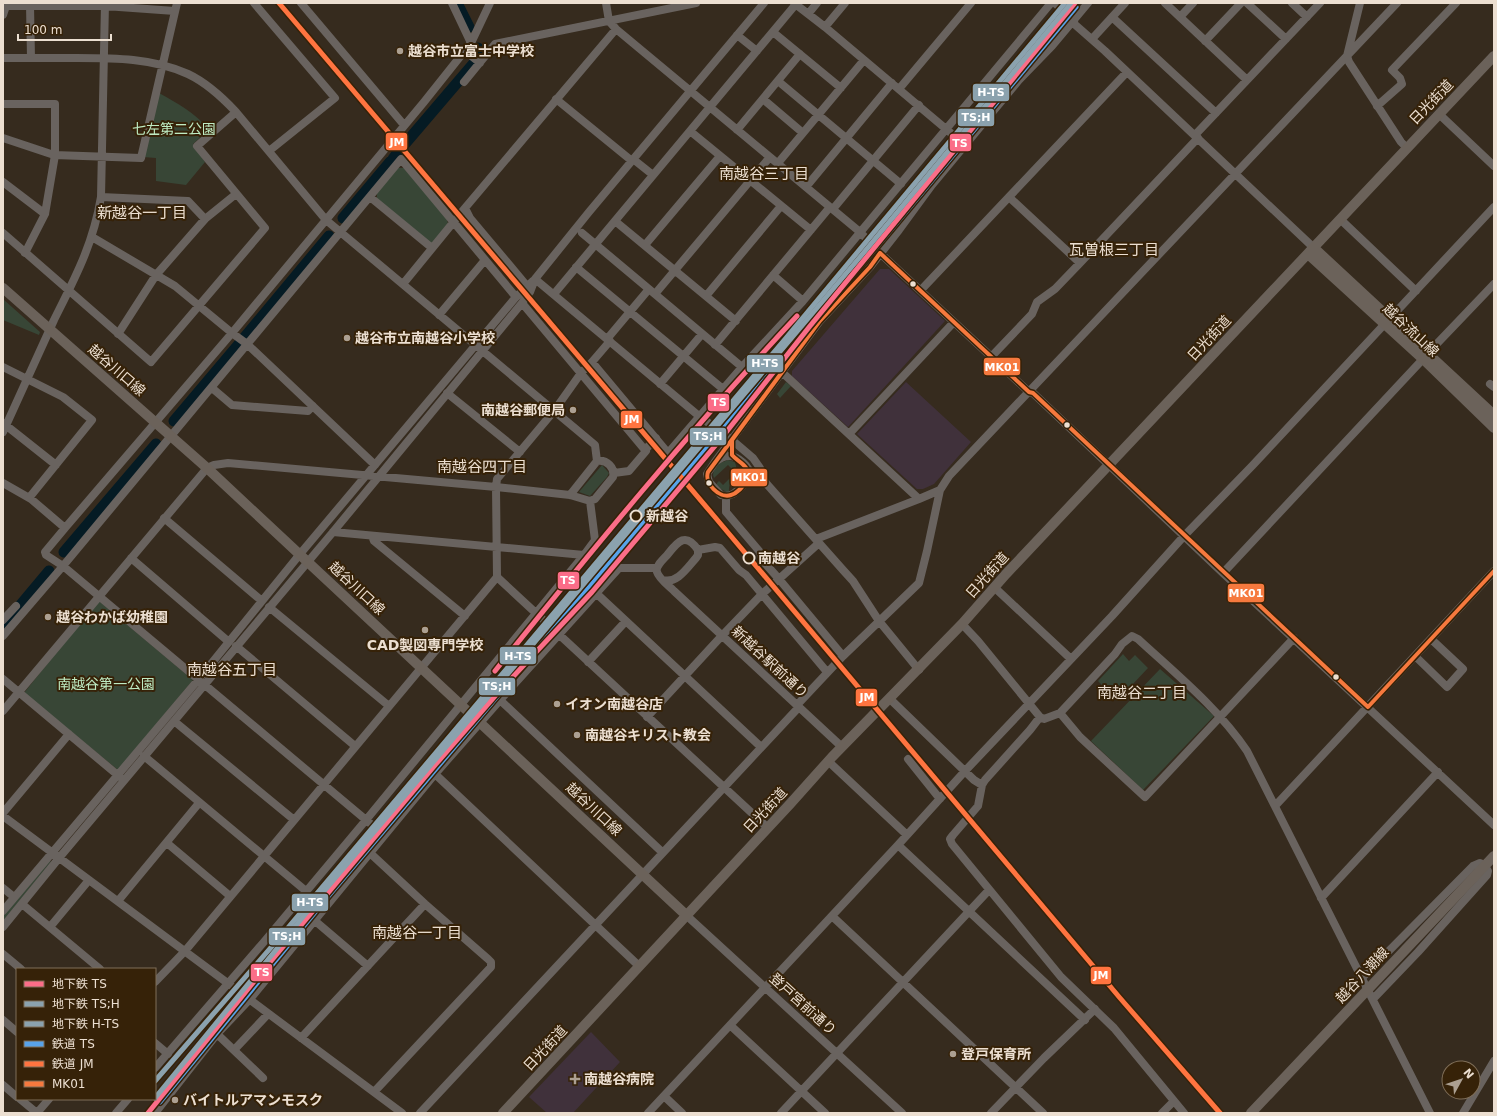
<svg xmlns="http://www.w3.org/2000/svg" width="1497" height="1116" viewBox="0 0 1497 1116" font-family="'DejaVu Sans','Noto Sans JP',sans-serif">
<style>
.medical{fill:#40313b}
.green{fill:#384636}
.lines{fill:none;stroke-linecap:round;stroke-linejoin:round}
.river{stroke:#051b24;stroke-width:11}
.minor{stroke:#69635f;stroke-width:8}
.major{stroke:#6b625a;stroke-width:10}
.bus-1-casing{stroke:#362208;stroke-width:7}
.bus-1{stroke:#f6793e;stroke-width:4}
.rail-1-casing{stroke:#362208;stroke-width:8}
.rail-2-casing{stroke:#362208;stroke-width:8}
.rail-1{stroke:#58a3ea;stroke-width:5}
.rail-2{stroke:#ff7440;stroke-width:5}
.metro-1-casing{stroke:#362208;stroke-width:8}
.metro-2-casing{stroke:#362208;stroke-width:8}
.metro-3-casing{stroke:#362208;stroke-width:8}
.metro-1{stroke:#fb6d88;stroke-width:5}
.metro-2{stroke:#8ba2ae;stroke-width:5}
.metro-3{stroke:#8ba2ae;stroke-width:5}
.poi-dot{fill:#aca092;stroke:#362208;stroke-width:1.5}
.bus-dot{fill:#ecdfd1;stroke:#362208;stroke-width:1.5}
.stop-dot{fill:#362208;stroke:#ecdfd1;stroke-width:2}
.labels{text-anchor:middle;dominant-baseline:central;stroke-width:4;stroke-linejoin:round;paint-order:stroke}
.poi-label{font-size:14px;font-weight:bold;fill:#ecdfd1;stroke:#362208;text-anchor:start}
.street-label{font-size:14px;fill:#ecdfd1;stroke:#362208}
.park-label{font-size:14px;fill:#beebc3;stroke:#362208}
.stop-label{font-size:14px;font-weight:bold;fill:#ecdfd1;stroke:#362208;text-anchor:start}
.neighbourhood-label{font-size:15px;fill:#ecdfd1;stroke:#362208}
.line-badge{stroke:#362208;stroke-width:1.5}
.badge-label{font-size:11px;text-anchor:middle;font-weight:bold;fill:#fff}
</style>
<rect width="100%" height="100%" fill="#362b1e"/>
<!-- medical -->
<path class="medical" d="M880 269H889L945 321 848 427 792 376V371Z
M906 382 971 442 934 484 923 489H917L857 434Z
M591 1032 620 1062 573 1113H547L529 1097Z"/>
<!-- green -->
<path class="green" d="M159 93C179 104 193 112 209 129L193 144 205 162 186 185 156 181V158L143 157Z
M398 168H404L447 219 448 224 433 243H430L377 199V193Z
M3 299 40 332 39 335 3 320Z
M786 382 791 386 780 398 777 394Z
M728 460 735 462C741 483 729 475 729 491L727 492 721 489 717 485V483L719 481 723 485 733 475 731 472 732 469 728 465 714 478 713 475C714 466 719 463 728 460Z
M602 465 609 473 607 477 590 496 579 492Z
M98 600 193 680 118 770 24 693Z
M1123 654 1129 661 1135 655 1148 668 1117 701 1098 681Z
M1160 669 1214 716 1143 790 1091 741Z
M49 860 51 862 3 921V916Z"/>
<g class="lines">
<!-- river -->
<path class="river" d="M457 3 469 27
M478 58V48
M404 145 474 63
M393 159 398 152
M343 218 390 162
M244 338 329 236
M174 421 239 344
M64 552 156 444
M3 626 49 571"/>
<!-- minor -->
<path class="minor" d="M254 3 335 98 269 151
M301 3 404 125
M452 3 471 43
M606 3 609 21 616 29 860 232 880 253 1029 392 1033 393 1223 573 1494 825
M764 3 589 212 535 279 699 416 732 440 753 458 760 468 765 482
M794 3 825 27 965 145
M1055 3 1074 21
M1165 3 1247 80
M1247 3 1286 39
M1292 3 1307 17
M1360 3 1347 56 1349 62 1401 142 1407 148
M30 5 31 58
M3 6H105L175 11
M808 14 817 3
M3 15 7 3
M1112 17 1216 113
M1180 17 1193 3
M1072 22 1105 51 1314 248
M825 27 845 3
M773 32 841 88
M737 35 757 51
M1092 39 1125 3
M1205 41 1241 3
M465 51 480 63
M3 58C28 58 52 58 77 58 114 58 153 58 188 74 207 83 222 97 236 112L326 220 595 445 597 461 570 495
M778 81 901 184
M464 82 495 44 696 3
M899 89 971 3
M556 99 632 161
M763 99 803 133
M3 104H55V155L45 214 25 253
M1377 106 1402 84 1400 78 1392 70 1456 3
M1439 114 1494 166
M737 130 800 54
M690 131 811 230
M1195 135 1320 3
M3 138 54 155 141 158 177 3
M633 159 653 175
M778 163 864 60
M3 182 45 214
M806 187 892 83
M101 197 188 201 205 219
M370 197 432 248
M1009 197 1080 263
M833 209 919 105
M1340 219 1416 291
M615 221 736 321
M3 233 151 362 265 228 197 146 236 112
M582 233 742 367
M92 237 175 286 232 333 247 344 375 465
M645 245 720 156
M576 267 723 389
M773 275 803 301
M403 284 465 208
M527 286 470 218 465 208 616 29
M921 290 1127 72
M554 294 796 4
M655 294 770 157
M706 296 781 206
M522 303 645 450
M439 315 485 260
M118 334 156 275 205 219 236 194
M607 339 649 289
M715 345 830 207
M758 350 919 499 940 490
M1428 353 1494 284
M991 357 1032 314 1037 302 1055 289 1080 263 1198 138
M592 362 668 453 742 367 803 301 1051 3
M3 367 63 397 92 420 29 498
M660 384 702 334
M1490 384 1494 387
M212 388 232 405 308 411 313 406
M447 393 520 452
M3 423 56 465
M3 432C20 395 37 357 54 320 75 278 93 245 101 197L105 3
M849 434 954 322
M715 462C719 459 724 456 729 456 738 456 751 467 750 476 749 479 746 481 744 484 737 491 732 498 721 495L709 482 707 474 715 462 819 322 870 267 899 230 932 185 1019 80 1052 46 1088 3
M614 473 629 471 646 451 645 450 656 438
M749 478 761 479 765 482 843 570 853 581 879 621 919 670
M3 483 31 499 65 528 232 333 424 102 471 43 490 3
M726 496V512L760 552 763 561 779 579 819 543
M164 518 262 601
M65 528 45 552 46 555 63 566 384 835
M333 532 584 555 595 540 590 501
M372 536 374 541 465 616
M816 539 919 499
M698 550 715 547 720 548 739 570 746 575 827 672
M131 558 229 642
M1223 573 1423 359
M497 577 768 828
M663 580C677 584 687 568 696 558L698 555V550C686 532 678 541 668 554 664 559 655 566 657 572 659 579 669 586 674 591L842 747
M994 587 1071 659
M597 594 761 747
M269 607 389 706
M3 620 16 606
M962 624 978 641 1040 717 1044 719 1060 713 1115 654 1122 644 1132 636 1138 639C1176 674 1218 708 1247 751L1430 1113
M3 636 63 566 401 159 516 297
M236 646 355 746
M1415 656 1447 687 1463 669 1431 639
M588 662 626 621
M3 679 120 777
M890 699 974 780 982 785
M500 700 662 852
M797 705 843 656 919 583 927 551 940 490 949 476 1397 3
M3 711 207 468 214 465 228 463 496 487 570 495 590 501 595 499 613 477C615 468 607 459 597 461
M1060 713 1080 737 1145 797 1294 638
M647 717 717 641 762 594 779 579 843 656
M1040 717 1030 730 985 780 982 785 978 806 953 835 950 839 952 844 1061 977 1114 1028 1184 1113
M174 721 293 819
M144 756 306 891
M908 759 940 799
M828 761 907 835
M435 774 639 966
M1275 806 1494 571
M3 813 69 734
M3 816 402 1113
M167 843 230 896
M898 845 1085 1020
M370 853 435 774 500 700 619 568H657
M3 888 14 897
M1321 898 1438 772
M118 901 199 803
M22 904 100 969
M3 911 198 680 300 554 516 297 533 281
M686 915 902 1113
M832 916 1043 1113
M314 920 368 966
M3 927 59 858 333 532 522 303 530 292 535 279
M50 927 89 880
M3 954 21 969
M1362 978 1473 866 1480 863 1485 866 1488 871 1487 875 1418 952 1373 999
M155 982 185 951 497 577 496 487 497 479 554 411 581 373 592 362 610 341
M3 1020 17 1032
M730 1025 825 1113
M217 1034 263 1078
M301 1038 425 904
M155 1043 168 1054
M234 1050 268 1014
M155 1068 263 943 366 820 584 555
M3 1085 17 1097
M664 1096 682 1113
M20 1099 37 1113
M37 1113 49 1099
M116 1113 128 1099
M155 1113 217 1034 250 999 370 853 425 904 488 959 491 962V967L374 1092
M420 1113 799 707
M648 1113 898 845 965 771 1112 616 1184 536 1252 466 1494 207
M781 1113 989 890
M991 1113 1044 1058 1095 1009
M1162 1113 1174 1101
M1463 1113 1494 1061"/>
<!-- major -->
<path class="major" d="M1314 248 1494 415
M1308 254 1423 359 1494 428
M3 288 207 468 686 915
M503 1113 790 804 832 757 962 624 1006 574 1494 56
M1251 1113 1494 856"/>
<defs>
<path id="bus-1" d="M880 253 1029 392 1033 393 1368 707
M819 322 732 440V455C739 463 749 465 749 478 744 484 739 493 731 495 719 499 704 483 708 472Z
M819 322 870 267 880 253
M1368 707 1494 571"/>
</defs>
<!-- bus-1 casing -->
<use href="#bus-1" class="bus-1-casing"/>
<!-- bus-1 -->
<use href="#bus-1" class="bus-1"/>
<defs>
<path id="rail-1" d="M160 1102 325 900 865 261 1076 7"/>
<path id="rail-2" d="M279 3 714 516 1120 998 1220 1113"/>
</defs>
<!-- rail-1 casing -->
<use href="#rail-1" class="rail-1-casing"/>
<!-- rail-2 casing -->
<use href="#rail-2" class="rail-2-casing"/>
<!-- rail-1 -->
<use href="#rail-1" class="rail-1"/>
<!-- rail-2 -->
<use href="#rail-2" class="rail-2"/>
<defs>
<path id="metro-1" d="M495 671C592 550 691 429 797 316
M148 1113 256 979 436 764 495 696 592 592 720 440 810 326 1075 3"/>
<path id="metro-2" d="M155 1098 320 896 860 257 1071 3"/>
<path id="metro-3" d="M155 1081 287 929 786 338 1065 3"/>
</defs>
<!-- metro-1 casing -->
<use href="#metro-1" class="metro-1-casing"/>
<!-- metro-2 casing -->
<use href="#metro-2" class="metro-2-casing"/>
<!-- metro-3 casing -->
<use href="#metro-3" class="metro-3-casing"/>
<!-- metro-1 -->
<use href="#metro-1" class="metro-1"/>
<!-- metro-2 -->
<use href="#metro-2" class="metro-2"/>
<!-- metro-3 -->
<use href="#metro-3" class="metro-3"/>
</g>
<!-- markers -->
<g class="poi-dot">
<circle cx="400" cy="51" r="4"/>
<circle cx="347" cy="338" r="4"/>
<circle cx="573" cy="410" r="4"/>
<circle cx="48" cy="617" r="4"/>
<circle cx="425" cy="630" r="4"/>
<circle cx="557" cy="704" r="4"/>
<circle cx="577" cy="735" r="4"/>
<circle cx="953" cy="1054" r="4"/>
<path d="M573 1073h4v4h4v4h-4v4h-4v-4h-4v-4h4z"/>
<circle cx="175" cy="1100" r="4"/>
</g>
<g class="bus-dot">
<circle cx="913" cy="284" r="3.5"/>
<circle cx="1067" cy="425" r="3.5"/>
<circle cx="709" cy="483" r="3.5"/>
<circle cx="1336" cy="677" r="3.5"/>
</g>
<g class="stop-dot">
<circle cx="636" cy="516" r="5.5"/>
<circle cx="749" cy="558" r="5.5"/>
</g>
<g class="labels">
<!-- poi labels -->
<g class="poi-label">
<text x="408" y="51">越谷市立富士中学校</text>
<text x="355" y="338">越谷市立南越谷小学校</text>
<text x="565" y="410" text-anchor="end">南越谷郵便局</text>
<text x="56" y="617">越谷わかば幼稚園</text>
<text x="425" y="645" text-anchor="middle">CAD製図専門学校</text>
<text x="565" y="704">イオン南越谷店</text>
<text x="585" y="735">南越谷キリスト教会</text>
<text x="961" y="1054">登戸保育所</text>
<text x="584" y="1079">南越谷病院</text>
<text x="183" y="1100">バイトルアマンモスク</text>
</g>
<!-- street labels -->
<g class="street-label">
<text transform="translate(1431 102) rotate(-46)">日光街道</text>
<text transform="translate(1411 330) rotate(43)">越谷流山線</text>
<text transform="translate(1209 338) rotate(-47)">日光街道</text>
<text transform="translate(117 370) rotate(41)">越谷川口線</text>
<text transform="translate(987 575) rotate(-48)">日光街道</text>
<text transform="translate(357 588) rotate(43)">越谷川口線</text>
<text transform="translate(770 662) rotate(43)">新越谷駅前通り</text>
<text transform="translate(594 809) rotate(43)">越谷川口線</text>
<text transform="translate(765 810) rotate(-47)">日光街道</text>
<text transform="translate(1362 975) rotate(-47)">越谷八潮線</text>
<text transform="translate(803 1004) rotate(42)">登戸宮前通り</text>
<text transform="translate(545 1048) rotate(-47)">日光街道</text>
</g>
<!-- park labels -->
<g class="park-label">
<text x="174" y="129">七左第二公園</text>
<text x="106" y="684">南越谷第一公園</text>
</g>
<!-- stop labels -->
<g class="stop-label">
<text x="646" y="516">新越谷</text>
<text x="758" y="558">南越谷</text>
</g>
<!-- neighbourhood labels -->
<g class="neighbourhood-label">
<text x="764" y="174">南越谷三丁目</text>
<text x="142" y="213">新越谷一丁目</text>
<text x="1114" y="250">瓦曽根三丁目</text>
<text x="482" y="467">南越谷四丁目</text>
<text x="232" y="670">南越谷五丁目</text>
<text x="1142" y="693">南越谷二丁目</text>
<text x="417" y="933">南越谷一丁目</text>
</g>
</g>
<g class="line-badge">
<rect x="972" y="83" width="38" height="19" rx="4" fill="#8ba2ae"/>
<rect x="957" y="108" width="38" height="19" rx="4" fill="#8ba2ae"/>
<rect x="385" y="132" width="23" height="19" rx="4" fill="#ff7440"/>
<rect x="949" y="133" width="23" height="19" rx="4" fill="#fb6d88"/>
<rect x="746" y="354" width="38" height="19" rx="4" fill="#8ba2ae"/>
<rect x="983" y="357" width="38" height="19" rx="4" fill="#f6793e"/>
<rect x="707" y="393" width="23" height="19" rx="4" fill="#fb6d88"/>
<rect x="620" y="410" width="23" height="19" rx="4" fill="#ff7440"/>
<rect x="689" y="427" width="38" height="19" rx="4" fill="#8ba2ae"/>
<rect x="730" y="468" width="38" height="19" rx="4" fill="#f6793e"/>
<rect x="557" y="571" width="23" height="19" rx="4" fill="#fb6d88"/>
<rect x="1227" y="583" width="38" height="20" rx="4" fill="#f6793e"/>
<rect x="499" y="646" width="38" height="19" rx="4" fill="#8ba2ae"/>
<rect x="478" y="677" width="38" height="19" rx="4" fill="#8ba2ae"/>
<rect x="855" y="688" width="23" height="19" rx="4" fill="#ff7440"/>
<rect x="291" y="893" width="38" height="19" rx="4" fill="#8ba2ae"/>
<rect x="268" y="927" width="38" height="19" rx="4" fill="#8ba2ae"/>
<rect x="250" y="963" width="23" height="19" rx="4" fill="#fb6d88"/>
<rect x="1090" y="966" width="22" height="19" rx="4" fill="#ff7440"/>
</g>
<g class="badge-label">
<text x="991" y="96">H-TS</text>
<text x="976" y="121">TS;H</text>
<text x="397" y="146">JM</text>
<text x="960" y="147">TS</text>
<text x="765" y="367">H-TS</text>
<text x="1002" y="371">MK01</text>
<text x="719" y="406">TS</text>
<text x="632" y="423">JM</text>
<text x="708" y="440">TS;H</text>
<text x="749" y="481">MK01</text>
<text x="568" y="584">TS</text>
<text x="1246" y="597">MK01</text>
<text x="518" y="660">H-TS</text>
<text x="497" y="690">TS;H</text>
<text x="867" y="701">JM</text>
<text x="310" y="906">H-TS</text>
<text x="287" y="940">TS;H</text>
<text x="262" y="976">TS</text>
<text x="1101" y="979">JM</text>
</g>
<!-- border -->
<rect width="1497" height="1116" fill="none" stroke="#ecdfd1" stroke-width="8"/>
<!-- legend -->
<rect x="16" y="968" width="140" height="132" fill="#362208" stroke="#7f6e58"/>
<rect x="24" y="981" width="20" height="6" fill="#fb6d88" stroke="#7f6e58"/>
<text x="52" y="988" font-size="12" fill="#ecdfd1">地下鉄 TS</text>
<rect x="24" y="1001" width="20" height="6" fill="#8ba2ae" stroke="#7f6e58"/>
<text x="52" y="1008" font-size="12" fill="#ecdfd1">地下鉄 TS;H</text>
<rect x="24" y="1021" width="20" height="6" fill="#8ba2ae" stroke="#7f6e58"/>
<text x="52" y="1028" font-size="12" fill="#ecdfd1">地下鉄 H-TS</text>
<rect x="24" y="1041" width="20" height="6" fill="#58a3ea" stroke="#7f6e58"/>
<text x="52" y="1048" font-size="12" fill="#ecdfd1">鉄道 TS</text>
<rect x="24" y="1061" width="20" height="6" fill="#ff7440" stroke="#7f6e58"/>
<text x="52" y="1068" font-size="12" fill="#ecdfd1">鉄道 JM</text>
<rect x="24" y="1081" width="20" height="6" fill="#f6793e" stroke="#7f6e58"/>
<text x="52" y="1088" font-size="12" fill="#ecdfd1">MK01</text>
<!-- north arrow -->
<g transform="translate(1461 1080) rotate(50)"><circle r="19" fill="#362208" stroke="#7f6e58"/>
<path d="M0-3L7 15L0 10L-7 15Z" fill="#aca092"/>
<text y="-6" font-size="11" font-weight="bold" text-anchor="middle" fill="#ecdfd1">N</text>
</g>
<!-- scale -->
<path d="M18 34v6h93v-6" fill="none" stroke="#ecdfd1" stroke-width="2"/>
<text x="24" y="34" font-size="12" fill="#ecdfd1" stroke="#362208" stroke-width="3" paint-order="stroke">100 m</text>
</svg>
